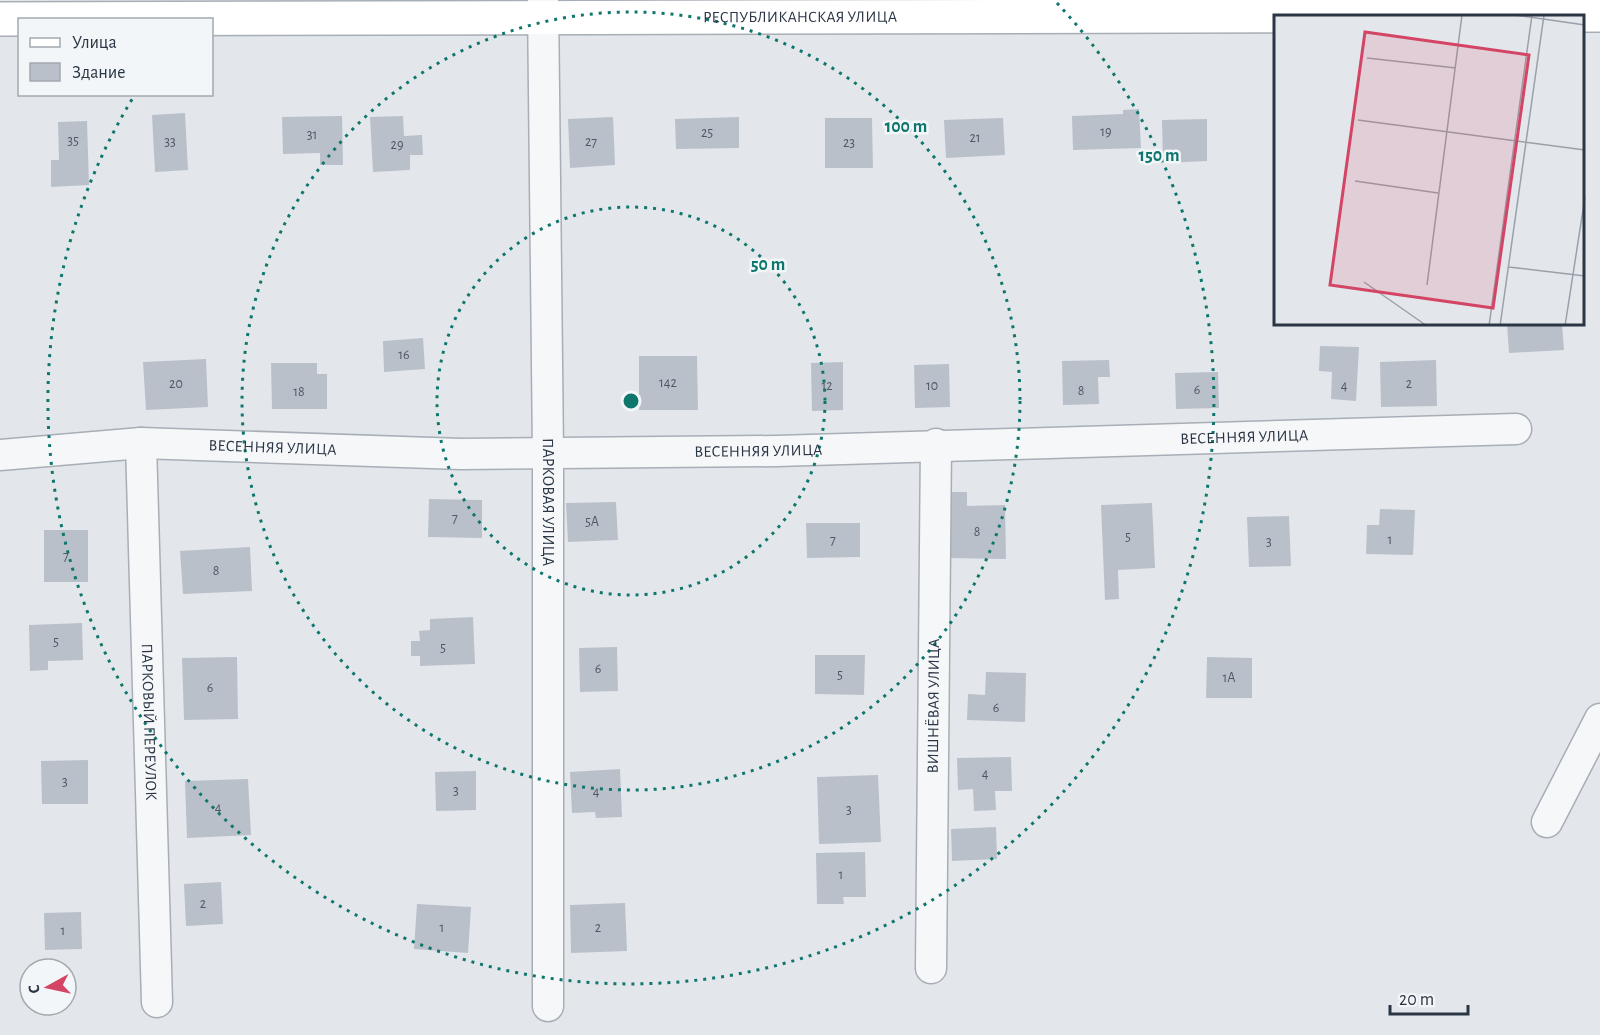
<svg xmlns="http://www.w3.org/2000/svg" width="1600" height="1035" viewBox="0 0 1600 1035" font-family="'Alegreya Sans',sans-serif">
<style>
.building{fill:#bac0ca}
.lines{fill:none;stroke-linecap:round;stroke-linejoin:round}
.street-casing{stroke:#a8aeb6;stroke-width:33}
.secondary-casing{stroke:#a8aeb6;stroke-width:36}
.street{stroke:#f6f7f9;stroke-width:30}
.secondary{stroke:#fff;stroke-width:33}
.ring{fill:none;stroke:#0f766e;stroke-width:3;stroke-dasharray:3 6}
.labels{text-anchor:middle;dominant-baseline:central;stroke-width:5;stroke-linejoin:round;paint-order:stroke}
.number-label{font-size:14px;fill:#4e5866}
.street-label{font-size:16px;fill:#2a3545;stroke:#f3f6f8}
.inset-road{fill:none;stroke:#99a0a9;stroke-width:1.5}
.view{fill:#d44465;fill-opacity:0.15;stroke:#d44465;stroke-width:3}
.inset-edge{fill:none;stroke:#2a3545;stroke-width:3}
.centre{fill:#0f766e;stroke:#f3f6f8;stroke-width:3}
.ring-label{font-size:18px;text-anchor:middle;font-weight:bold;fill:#0f766e;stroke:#f3f6f8;stroke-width:5;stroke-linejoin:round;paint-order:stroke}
</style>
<rect width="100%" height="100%" fill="#e3e7eb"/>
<!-- building -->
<path class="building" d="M1139 109 1141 148 1073 150 1072 116 1123 114V110Z
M185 113 188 170 155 172 152 115Z
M342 116 343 165H320V153L283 154 282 117Z
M403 116 404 136 422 135 423 155H410V170L373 172 370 117Z
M613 117 615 165 570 168 568 119Z
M739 117V148L676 149 675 119Z
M825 118H872L873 168H825Z
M1003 118 1005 155 946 158 944 120Z
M1207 119V161L1163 163 1162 120Z
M87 121 89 185 51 187V160H59L58 122Z
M1507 324H1562L1564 350 1509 353Z
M423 338 425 369 384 372 383 341Z
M1320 346 1359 347 1356 401 1331 399 1332 372 1319 371Z
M639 356H697L698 410H639Z
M206 359 208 407 146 410 143 362Z
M1109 360 1110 377H1098L1099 404 1063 405 1062 361Z
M1436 360 1437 406 1381 407 1380 362Z
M843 362V410L812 411 811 363Z
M271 363H317V374H327V409H272Z
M949 364 950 407 915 408 914 365Z
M1218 372 1219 408 1176 409 1175 373Z
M947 492H967V506L1005 505 1006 559 948 558Z
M429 499 482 500V538L428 537Z
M616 502 618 540 568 542 566 503Z
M1152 503 1155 568 1118 570 1119 599 1105 600 1101 505Z
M1380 509 1415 510 1413 555 1366 554 1367 525H1379Z
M1289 516 1291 566 1249 567 1247 517Z
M806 523H860V557L807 558Z
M44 530H88V582H44Z
M250 547 252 591 183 594 180 551Z
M473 617 475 664 420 666V656H411V641H420L419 631 430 630V619Z
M82 623 83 660 48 661V670L30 671 29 625Z
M617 647 618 691 580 692 579 648Z
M815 655H865L864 695 815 694Z
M237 657 238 719 184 720 182 658Z
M1207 657 1252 658V698H1206Z
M986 672 1026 673 1025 722 967 720 968 694 985 695Z
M1011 757 1012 791H995L996 810 974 811 973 789 958 790 957 758Z
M88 760V804H42L41 761Z
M620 769 622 817 596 818 595 812 572 813 570 772Z
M476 771V810L436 811 435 772Z
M878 775 881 842 819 844 817 777Z
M248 779 251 835 187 838 185 781Z
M996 827 997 859 952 861 951 829Z
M865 852 866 897H843L844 904H817L816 853Z
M221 882 223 924 186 926 184 884Z
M625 903 627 951 571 953 570 905Z
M417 904 471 907 468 953 414 949Z
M81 912 82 949 45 950 44 913Z"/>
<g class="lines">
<defs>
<g id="street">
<path id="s1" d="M543 0 548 453V1006"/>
<path id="s2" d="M141 443 157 1002"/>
<path id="s3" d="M0 455 141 443 461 454 777 451 1516 429"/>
<path d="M1547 822 1600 719"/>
<path id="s4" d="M931 968 936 444"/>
</g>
<g id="secondary">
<path id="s5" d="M0 19 1600 15"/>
</g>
</defs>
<!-- street casing -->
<use href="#street" class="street-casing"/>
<!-- secondary casing -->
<use href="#secondary" class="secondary-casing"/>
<!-- street -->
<use href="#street" class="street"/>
<!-- secondary -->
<use href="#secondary" class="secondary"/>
</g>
<!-- distance rings -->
<g class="ring">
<circle cx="631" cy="401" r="194"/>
<circle cx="631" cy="401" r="389"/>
<path d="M1057 3A583 583 0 1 1 134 96"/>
</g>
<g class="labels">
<!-- number labels -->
<g class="number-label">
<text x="1106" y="132">19</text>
<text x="707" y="133">25</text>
<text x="312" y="135">31</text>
<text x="975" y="138">21</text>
<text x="73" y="141">35</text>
<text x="170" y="142">33</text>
<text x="591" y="142">27</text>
<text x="849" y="143">23</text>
<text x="397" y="145">29</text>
<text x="404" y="355">16</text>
<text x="668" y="383">142</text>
<text x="176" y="384">20</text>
<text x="1409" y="384">2</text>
<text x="827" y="386">12</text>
<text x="932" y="386">10</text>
<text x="1344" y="386">4</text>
<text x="1197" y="390">6</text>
<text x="1081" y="391">8</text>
<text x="299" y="392">18</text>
<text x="455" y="518">7</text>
<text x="592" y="522">5А</text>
<text x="977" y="532">8</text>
<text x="1128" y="537">5</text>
<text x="833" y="540">7</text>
<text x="1390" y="540">1</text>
<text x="1269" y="542">3</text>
<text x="66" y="556">7</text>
<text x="216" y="571">8</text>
<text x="56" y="642">5</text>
<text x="443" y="648">5</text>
<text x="598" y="669">6</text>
<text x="840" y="675">5</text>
<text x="1229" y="678">1А</text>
<text x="210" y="688">6</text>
<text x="996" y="708">6</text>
<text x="985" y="774">4</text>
<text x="65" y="782">3</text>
<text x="456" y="791">3</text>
<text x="596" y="792">4</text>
<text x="218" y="808">4</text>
<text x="849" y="810">3</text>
<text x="841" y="875">1</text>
<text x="203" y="904">2</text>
<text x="442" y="928">1</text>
<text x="598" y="928">2</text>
<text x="63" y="931">1</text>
</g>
<!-- street labels -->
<g class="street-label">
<text stroke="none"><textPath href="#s5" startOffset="800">РЕСПУБЛИКАНСКАЯ УЛИЦА</textPath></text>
<text stroke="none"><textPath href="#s3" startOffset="1245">ВЕСЕННЯЯ УЛИЦА</textPath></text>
<text stroke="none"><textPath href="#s3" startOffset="273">ВЕСЕННЯЯ УЛИЦА</textPath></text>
<text stroke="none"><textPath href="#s3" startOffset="759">ВЕСЕННЯЯ УЛИЦА</textPath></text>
<text stroke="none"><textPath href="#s1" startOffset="502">ПАРКОВАЯ УЛИЦА</textPath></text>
<text stroke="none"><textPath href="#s4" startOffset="262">ВИШНЁВАЯ УЛИЦА</textPath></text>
<text stroke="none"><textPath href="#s2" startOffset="279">ПАРКОВЫЙ ПЕРЕУЛОК</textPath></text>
</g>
</g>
<!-- overview -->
<g transform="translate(1274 15)">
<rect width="310" height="310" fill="#e3e7eb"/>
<path class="inset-road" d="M241 0 311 10M93 43 182 53M84 105 311 135M81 166 164 178M235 252 311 261M90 267 153 311M153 270 188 0M215 311 258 0M226 311 270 0M291 311 311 182"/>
<path class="view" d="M91 17 255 40 219 293 56 270Z"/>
<rect width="310" height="310" class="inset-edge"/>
</g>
<circle cx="631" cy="401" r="9" class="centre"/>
<g class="ring-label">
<text x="906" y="132">100 m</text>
<text x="1159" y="161">150 m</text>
<text x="768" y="270">50 m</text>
</g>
<!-- legend -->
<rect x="18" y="18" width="195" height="78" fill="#f3f6f8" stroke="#a3a9b0" stroke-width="1.5"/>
<rect x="30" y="38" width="30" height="9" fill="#ffffff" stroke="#a3a9b0" stroke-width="1.5"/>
<text x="72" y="48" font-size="18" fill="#2a3545">Улица</text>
<rect x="30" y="63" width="30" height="18" fill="#bac0ca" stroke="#a3a9b0" stroke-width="1.5"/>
<text x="72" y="78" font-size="18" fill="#2a3545">Здание</text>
<!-- north arrow -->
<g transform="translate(48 987) rotate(262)"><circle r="28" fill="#f3f6f8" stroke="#a3a9b0" stroke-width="1.5"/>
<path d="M0-4.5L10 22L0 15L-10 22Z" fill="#d44465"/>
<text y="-9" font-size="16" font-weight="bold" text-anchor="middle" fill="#2a3545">С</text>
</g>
<!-- scale -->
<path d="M1390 1005v9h78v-9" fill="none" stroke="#2a3545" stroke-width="3"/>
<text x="1399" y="1005" font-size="18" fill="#2a3545" stroke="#f3f6f8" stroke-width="4.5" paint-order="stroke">20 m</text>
</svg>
